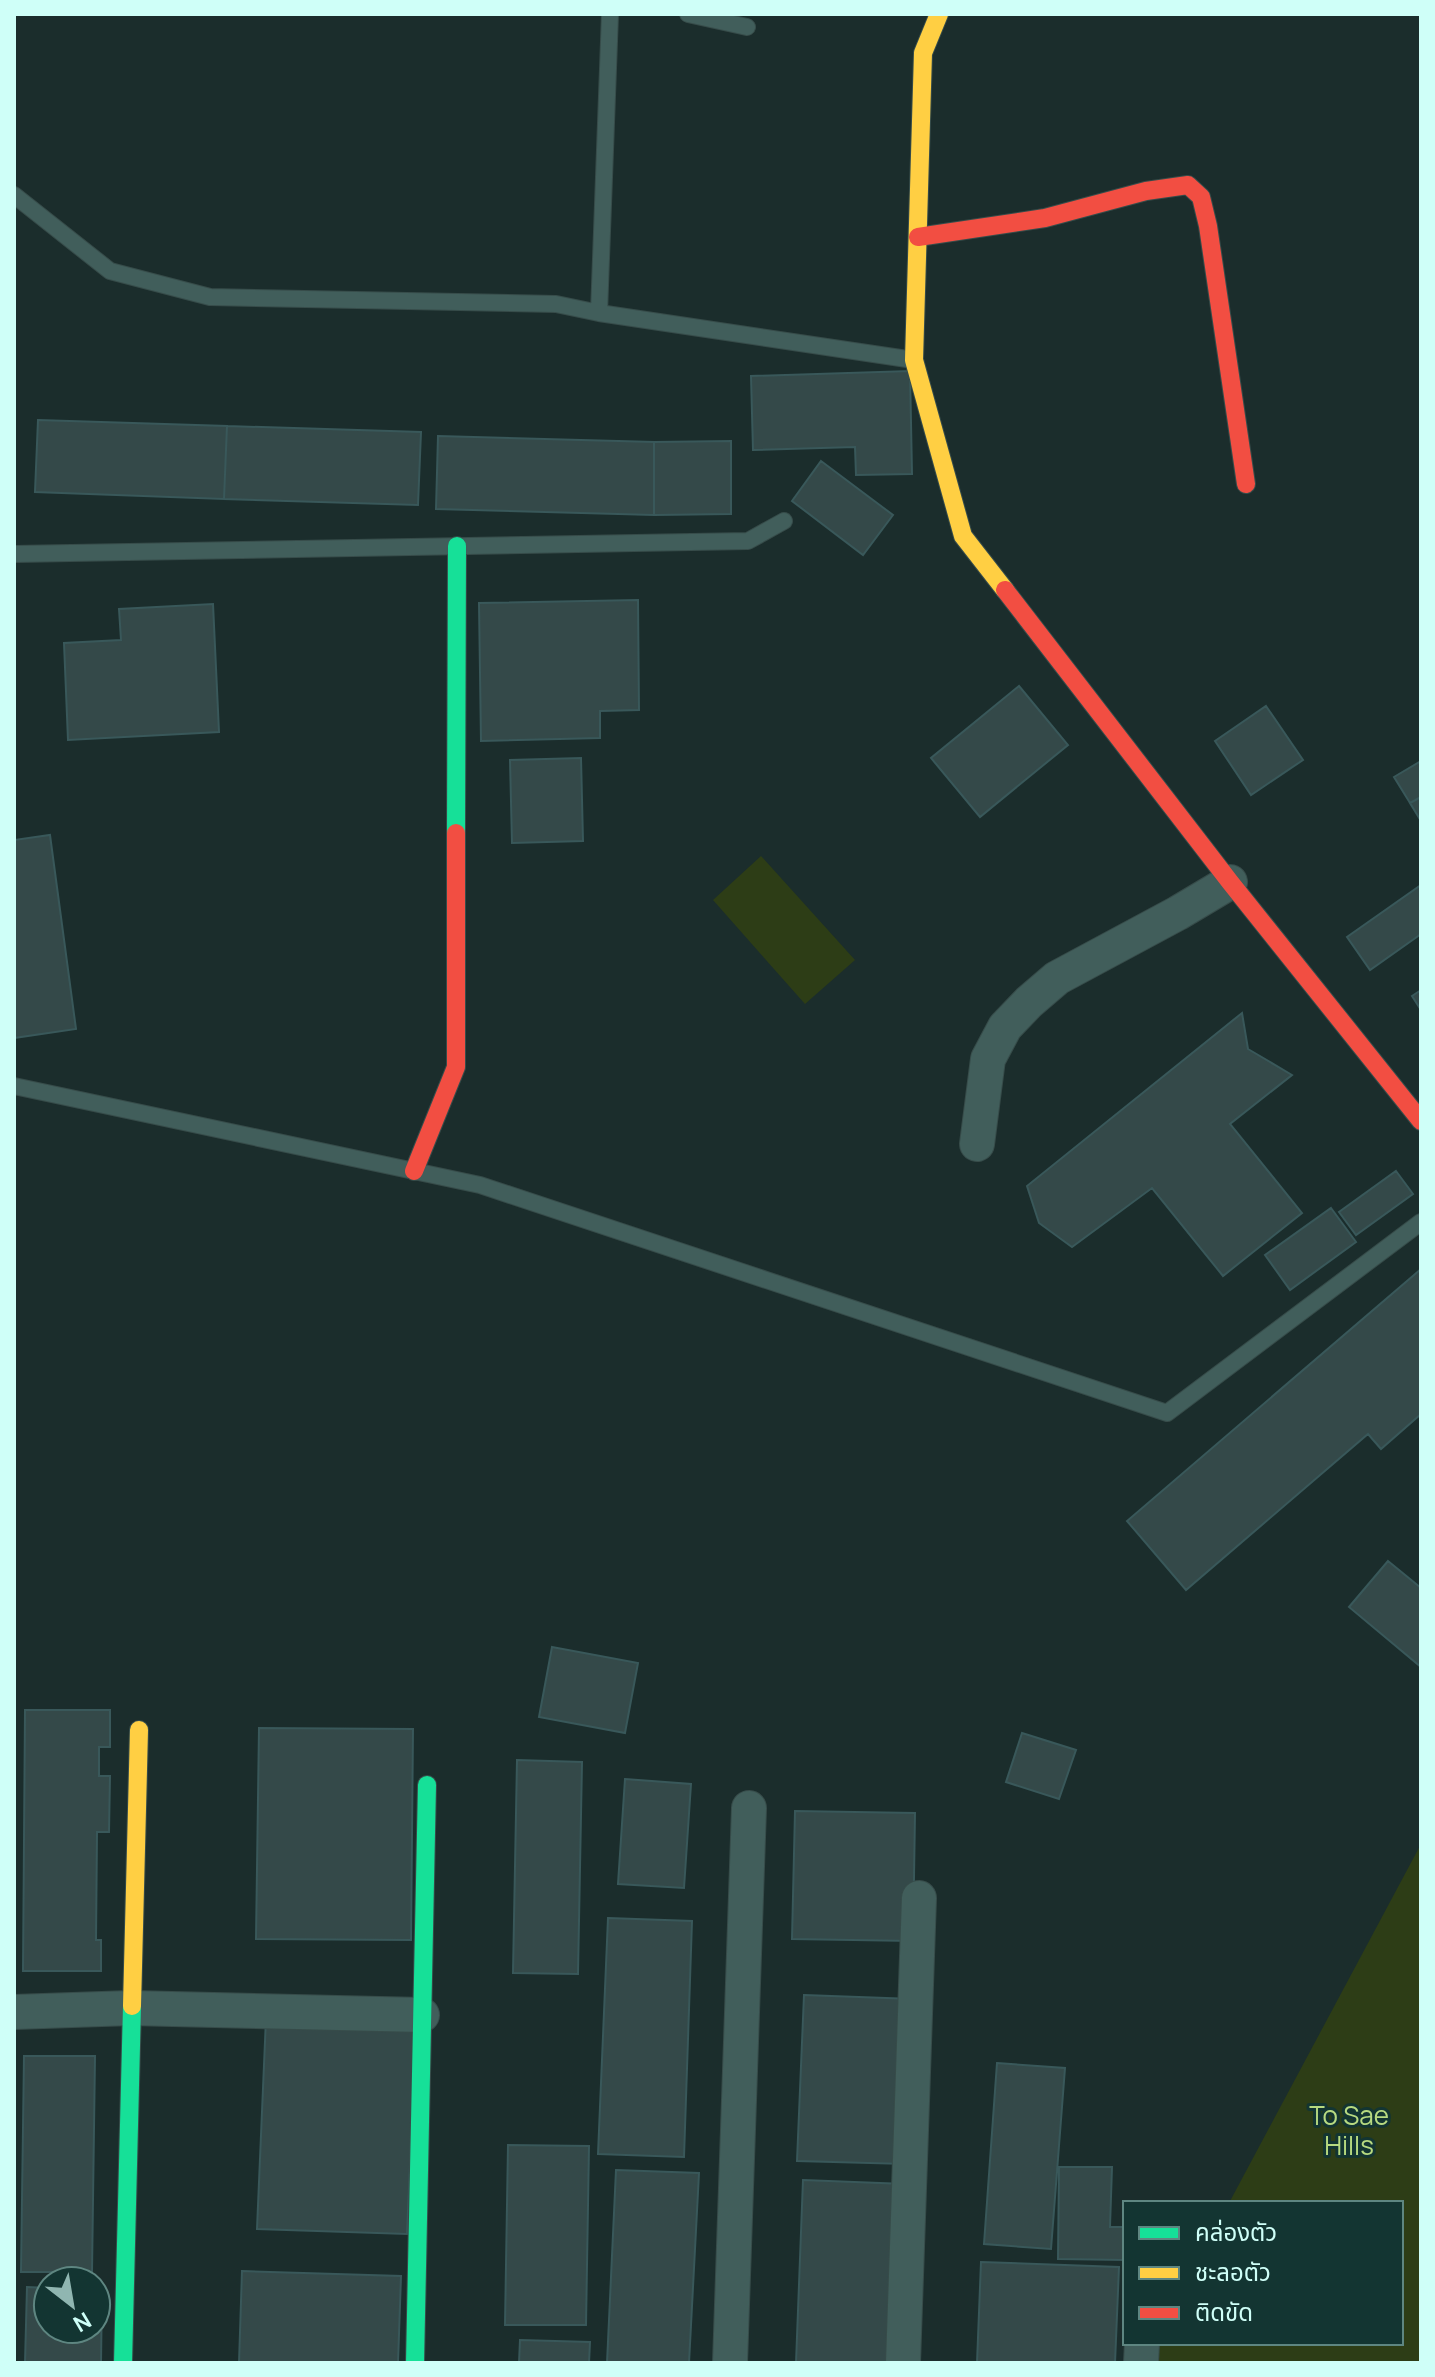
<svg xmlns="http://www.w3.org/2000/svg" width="1435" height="2377" viewBox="0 0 1435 2377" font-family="Manrope,'Noto Sans Thai',sans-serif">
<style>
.green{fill:#2d3d16}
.building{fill:#344949;stroke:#39585a;stroke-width:2}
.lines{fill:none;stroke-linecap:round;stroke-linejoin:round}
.lane-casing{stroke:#374c4a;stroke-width:18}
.street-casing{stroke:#374c4a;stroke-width:36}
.fast-casing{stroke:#374c4a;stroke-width:20}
.slow-casing{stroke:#374c4a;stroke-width:20}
.jam-casing{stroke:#374c4a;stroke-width:20}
.lane{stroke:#415e5b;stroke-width:16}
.street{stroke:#415e5b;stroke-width:34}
.fast{stroke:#16e098;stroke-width:18}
.slow{stroke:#ffcf43;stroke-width:18}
.jam{stroke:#f24e42;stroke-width:18}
.labels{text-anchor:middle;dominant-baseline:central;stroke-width:6;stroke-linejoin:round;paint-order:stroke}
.park-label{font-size:26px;fill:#b7da80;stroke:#133532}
</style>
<rect width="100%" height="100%" fill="#1b2d2c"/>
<!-- green -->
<path class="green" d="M761 856 855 960 805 1004 713 900Z
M1421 1844V2363H1143L1154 2343H1401V2203H1229Z"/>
<!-- building -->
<path class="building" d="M910 371 912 474 856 475 855 447 753 450 751 376Z
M38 420 227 426 224 499 35 492Z
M227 426 421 432 418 505 224 499Z
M438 436 654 442V515L436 509Z
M731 441V514L654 515V442Z
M821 461 893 515 863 555 792 501Z
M638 600 639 710 600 711V738L481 741 479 603Z
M213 604 219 732 68 740 64 643 121 640 119 609Z
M1019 686 1068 745 980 817 931 758Z
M1266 706 1303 760 1251 795 1215 741Z
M581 758 583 841 512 843 510 760Z
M1421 761V797L1410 803 1394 777Z
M1421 797V821L1410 803Z
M50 835 76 1029 14 1038V840Z
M1421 885V934L1370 970 1347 937Z
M1421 990V1010L1412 996Z
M1242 1013 1248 1049 1292 1075 1230 1124 1302 1213 1223 1276 1152 1188 1072 1247 1039 1223 1027 1186Z
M1396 1171 1413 1194 1356 1235 1339 1212Z
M1331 1208 1356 1242 1290 1290 1265 1255Z
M1421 1269V1414L1381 1449 1368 1434 1186 1590 1127 1521Z
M1388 1561 1421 1588V1667L1349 1607Z
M552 1647 638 1663 625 1733 539 1717Z
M25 1710H110V1747H99V1776H110L109 1832H97L96 1940H101V1971H23Z
M259 1728 413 1729 411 1940 256 1939Z
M1022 1733 1076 1750 1059 1799 1006 1782Z
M517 1760 582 1762 578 1974 513 1973Z
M625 1779 691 1784 684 1888 618 1884Z
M795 1811 915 1813 913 1941 792 1939Z
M608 1918 692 1921 684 2157 598 2154Z
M804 1995 913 1999 906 2164 797 2161Z
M266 2018 416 2024 407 2234 257 2229Z
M24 2056H95L92 2272H21Z
M997 2063 1065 2068 1051 2249 984 2244Z
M508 2145 589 2146 586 2325H505Z
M1059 2167H1112L1110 2227H1125V2260L1058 2259Z
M616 2170 699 2173 689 2363H607Z
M803 2180 905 2184 897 2363H796Z
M981 2262 1119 2267 1115 2363H977Z
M242 2271 401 2276 398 2363H239Z
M27 2287 48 2288V2329H96V2289H102L101 2363H25Z
M520 2340 590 2342 589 2363H519Z"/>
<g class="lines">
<defs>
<path id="lane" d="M688 14 747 27
M14 195 110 271 210 297 556 304 599 313 914 360
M599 313 610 14
M14 554 748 541 784 521
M14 1086 480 1185 1167 1413 1421 1222"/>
<path id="street" d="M977 1144 988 1059 1005 1027 1029 1002 1057 978 1178 913 1230 882
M14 2012 131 2008 422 2015
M730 2363 749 1808
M903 2363 919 1898
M1141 2363 1142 2343"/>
<path id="fast" d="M456 833 457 546
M123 2363 132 2006
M415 2363 427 1785"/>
<path id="slow" d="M939 14 923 53 914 360 963 536 1005 590
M132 2006 139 1730"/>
<path id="jam" d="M918 237 1045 218 1146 191 1188 185 1201 197 1208 226 1246 484
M1005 590 1230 882 1421 1121
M414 1171 456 1067V833"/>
</defs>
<!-- lane casing -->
<use href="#lane" class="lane-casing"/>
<!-- street casing -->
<use href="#street" class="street-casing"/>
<!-- fast casing -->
<use href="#fast" class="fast-casing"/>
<!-- slow casing -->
<use href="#slow" class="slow-casing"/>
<!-- jam casing -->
<use href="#jam" class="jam-casing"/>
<!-- lane -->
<use href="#lane" class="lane"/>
<!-- street -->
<use href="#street" class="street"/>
<!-- fast -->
<use href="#fast" class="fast"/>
<!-- slow -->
<use href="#slow" class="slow"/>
<!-- jam -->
<use href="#jam" class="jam"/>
</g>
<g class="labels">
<!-- park labels -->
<g class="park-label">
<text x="1349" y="2115">To Sae<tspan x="1349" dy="30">Hills</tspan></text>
</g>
</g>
<!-- border -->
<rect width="1435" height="2377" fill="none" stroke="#cffff8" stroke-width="32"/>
<!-- legend -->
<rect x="1123" y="2201" width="280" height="144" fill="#133532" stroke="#5e8681" stroke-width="2"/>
<rect x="1139" y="2227" width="40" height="12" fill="#16e098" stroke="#5e8681" stroke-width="2"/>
<text x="1195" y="2241" font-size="24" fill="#cffff8">คล่องตัว</text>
<rect x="1139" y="2267" width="40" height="12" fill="#ffcf43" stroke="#5e8681" stroke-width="2"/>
<text x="1195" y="2281" font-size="24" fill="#cffff8">ชะลอตัว</text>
<rect x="1139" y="2307" width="40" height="12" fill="#f24e42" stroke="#5e8681" stroke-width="2"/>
<text x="1195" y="2321" font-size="24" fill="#cffff8">ติดขัด</text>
<!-- north arrow -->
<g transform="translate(72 2305) rotate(149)"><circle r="38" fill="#133532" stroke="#5e8681" stroke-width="2"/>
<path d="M0-6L14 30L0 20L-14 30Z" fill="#90b6b1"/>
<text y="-12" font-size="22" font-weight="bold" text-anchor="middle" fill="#cffff8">N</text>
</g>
</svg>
